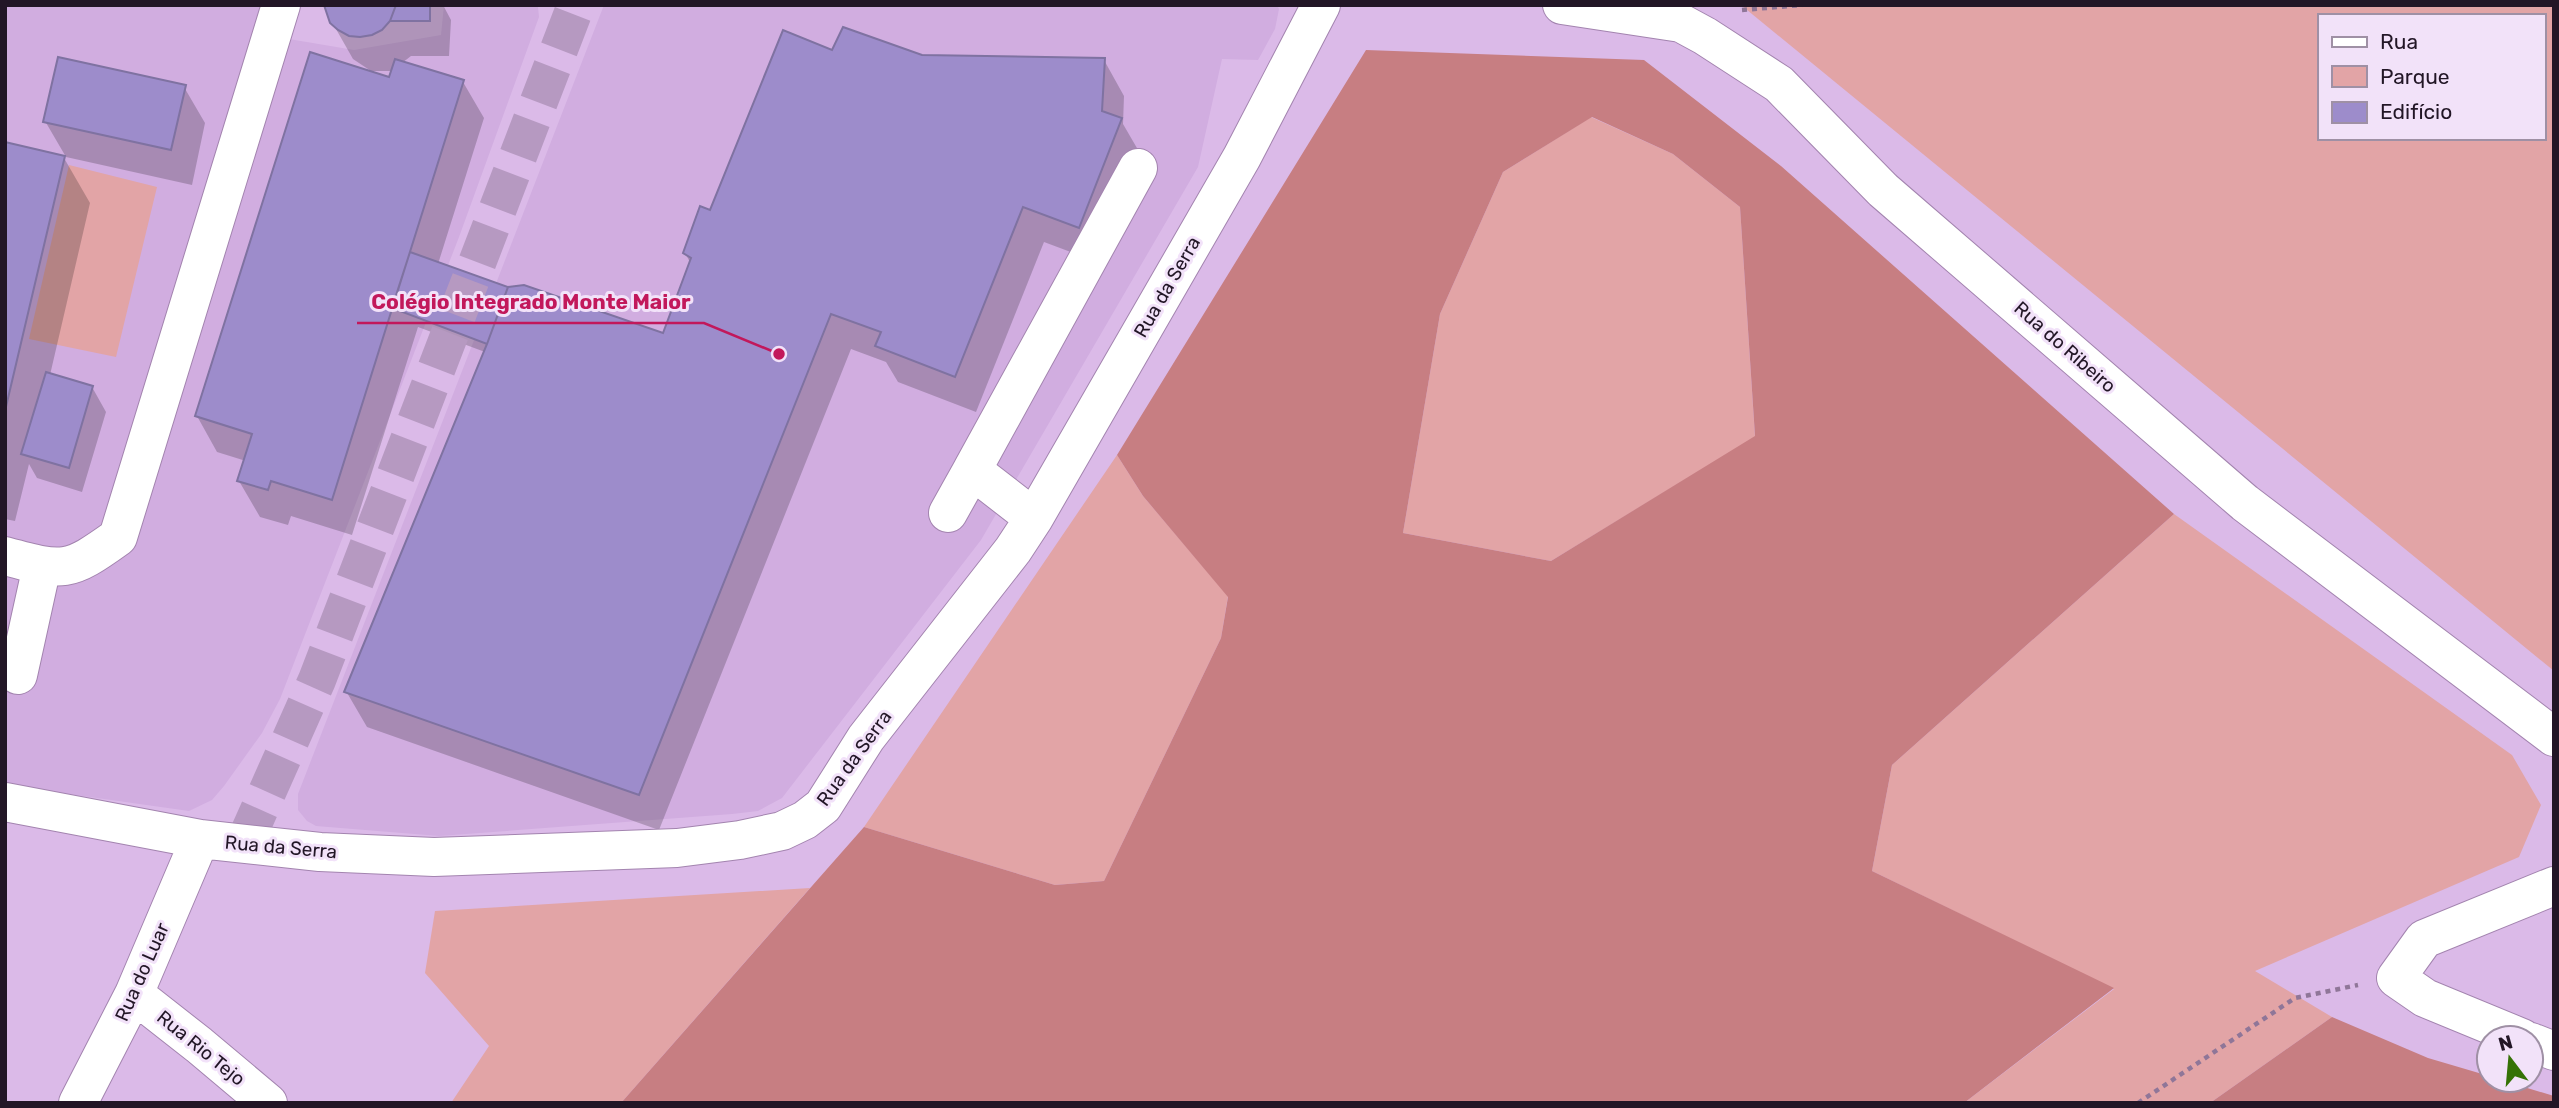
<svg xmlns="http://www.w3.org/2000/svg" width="2559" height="1108" viewBox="0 0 2559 1108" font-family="Rubik,sans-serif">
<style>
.built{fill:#d1ade0}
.green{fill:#e2a4a6;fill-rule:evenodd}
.forest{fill:#c77e82;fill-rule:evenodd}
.shadow{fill:#0003}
.building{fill:#9d8ccb;stroke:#7f72a1;stroke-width:2}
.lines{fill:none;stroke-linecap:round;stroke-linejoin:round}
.minor-tunnel{stroke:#b699c1;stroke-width:38;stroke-dasharray:38 19;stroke-linecap:butt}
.minor-casing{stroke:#a384af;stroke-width:40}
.path{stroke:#8f7698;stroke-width:4.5;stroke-dasharray:5 5;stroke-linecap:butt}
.minor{stroke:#fff;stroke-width:38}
.labels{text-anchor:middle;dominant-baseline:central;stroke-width:6;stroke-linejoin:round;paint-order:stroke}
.street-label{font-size:19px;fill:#221626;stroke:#f2e2f9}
.leader{fill:none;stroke:#c2185b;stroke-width:2.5}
.callout-dot{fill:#c2185b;stroke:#f2e2f9;stroke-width:2.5}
.callout-label{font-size:21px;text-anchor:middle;font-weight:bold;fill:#c2185b;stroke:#f2e2f9;stroke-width:6;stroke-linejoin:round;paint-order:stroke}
</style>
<rect width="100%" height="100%" fill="#dbbae8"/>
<!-- built -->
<path class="built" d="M5 5H300L289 39 354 50 441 35 444 5H537L538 7 539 17 459 237 280 699 262 733 224 786 212 800 189 811 5 785Z
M604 5H1277L1279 9 1275 29 1258 60 1222 59 1198 167 981 540 782 798 758 811 732 814 439 836 316 826 307 821 298 810V794Z"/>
<!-- green -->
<path class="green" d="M1741 5H2554V671ZM2319 16H2543V138H2319Z
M1591 117 1673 154 1740 207 1755 437 1551 561 1403 533 1440 314 1503 172Z
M69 165 157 187 116 357 29 339Z
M1117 455 1143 496 1228 596 1221 638 1104 881 1055 885 864 827Z
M2174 514 2512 755 2541 805 2519 857 2255 971 2332 1017 2210 1103H1964L2114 989 1872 871 1892 765Z
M810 888 621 1103H451L489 1046 425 973 435 911Z"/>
<!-- forest -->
<path class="forest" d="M1366 50 1644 60 1781 166 2174 514 1892 765 1872 871 2114 988 1964 1103H621L864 827 1055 885 1104 881 1221 638 1228 597 1143 496 1117 455ZM1592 117 1673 154 1740 207 1755 436 1551 561 1403 533 1440 314 1503 172Z
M2332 1017 2428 1058 2489 1076V1080H2501L2554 1096V1103H2210Z"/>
<!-- shadow -->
<path class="shadow" d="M326 5H443L451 20 449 56H411L402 63 463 82 484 118 438 264 507 289 664 336 691 264 685 253 711 212 833 52 1104 60 1124 96 1123 124 1141 155 1100 263 1044 242 976 412 898 382 886 362 851 349 659 830 367 727 346 691 485 352 418 327 352 535 291 516 288 525 260 517 239 481 246 461 217 452 197 416 390 79 393 71H371L353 59 332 22Z
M184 87 205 123 192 185 66 157 45 121Z
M5 144 64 158 90 203 50 375 92 387 106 412 82 492 37 478 29 464 15 521 5 519Z"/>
<!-- building -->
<path class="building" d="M324 5H396L390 21 382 30 372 35 360 37 349 36 338 30 330 23Z
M396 5H430V21H390Z
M843 27 922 55 1105 58 1102 111 1122 118 1079 228 1023 207 955 377 875 346 881 332 831 314 639 795 344 692 487 344 508 287 524 285 663 333 691 258 683 253 700 206 710 210 783 30 832 50Z
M310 52 389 77 395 59 464 80 332 500 271 481 268 490 237 481 252 434 195 416Z
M58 57 186 85 171 150 43 122Z
M5 142 65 156 5 411Z
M410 252 508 287 487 344 392 308Z
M46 372 93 386 69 468 21 454Z"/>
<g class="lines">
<!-- minor-tunnel -->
<path class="minor-tunnel" d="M244 844 317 680 576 5"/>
<defs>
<path id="minor" d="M1562 5 1681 23 1705 36 1779 84 1883 190 2245 503 2554 737
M948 513 972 470
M1034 518 972 470 1138 168
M5 556C64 572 68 573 118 537L281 5
M18 675 42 566
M5 802 200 839 320 852 434 857 677 848 740 840 782 831 805 820 823 806 866 738 1013 550 1034 518 1242 157 1321 5
M134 994 199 1045 268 1103
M2522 1038 2425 998 2396 978 2424 939 2554 886
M2531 1042 2554 1051
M78 1103 134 994 200 839"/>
</defs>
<!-- minor casing -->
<use href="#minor" class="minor-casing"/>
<!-- path -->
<path class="path" d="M1742 10 1802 5
M2138 1103 2295 998 2358 985"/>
<!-- minor -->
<use href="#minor" class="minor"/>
</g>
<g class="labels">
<!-- street labels -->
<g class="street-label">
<text transform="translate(1167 287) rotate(-60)">Rua da Serra</text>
<text transform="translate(2065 347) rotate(41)">Rua do Ribeiro</text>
<text transform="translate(854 758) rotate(-54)">Rua da Serra</text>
<text transform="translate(281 847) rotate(5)">Rua da Serra</text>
<text transform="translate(142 972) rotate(-66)">Rua do Luar</text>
<text transform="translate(201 1048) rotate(39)">Rua Rio Tejo</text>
</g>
</g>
<!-- callouts -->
<path class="leader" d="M779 354L704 323H357"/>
<circle class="callout-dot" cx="779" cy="354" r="7"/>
<g class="callout-label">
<text x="531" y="309">Colégio Integrado Monte Maior</text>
</g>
<!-- border -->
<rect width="2559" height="1108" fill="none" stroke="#221626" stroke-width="14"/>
<!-- legend -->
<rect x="2318" y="14" width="228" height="126" fill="#f2e2f9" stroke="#9f90a5" stroke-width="2"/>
<rect x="2332" y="37" width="35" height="10" fill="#ffffff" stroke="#9f90a5" stroke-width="2"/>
<text x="2380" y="49" font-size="21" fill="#221626">Rua</text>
<rect x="2332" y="66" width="35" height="21" fill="#e2a4a6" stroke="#9f90a5" stroke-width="2"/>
<text x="2380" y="84" font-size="21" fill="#221626">Parque</text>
<rect x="2332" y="102" width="35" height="21" fill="#9d8ccb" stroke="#9f90a5" stroke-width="2"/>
<text x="2380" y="119" font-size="21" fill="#221626">Edifício</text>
<!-- north arrow -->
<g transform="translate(2510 1059) rotate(344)"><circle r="33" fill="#f2e2f9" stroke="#9f90a5" stroke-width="2"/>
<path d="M0-5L12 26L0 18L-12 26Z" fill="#357206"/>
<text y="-10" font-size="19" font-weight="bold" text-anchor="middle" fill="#221626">N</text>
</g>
</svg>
